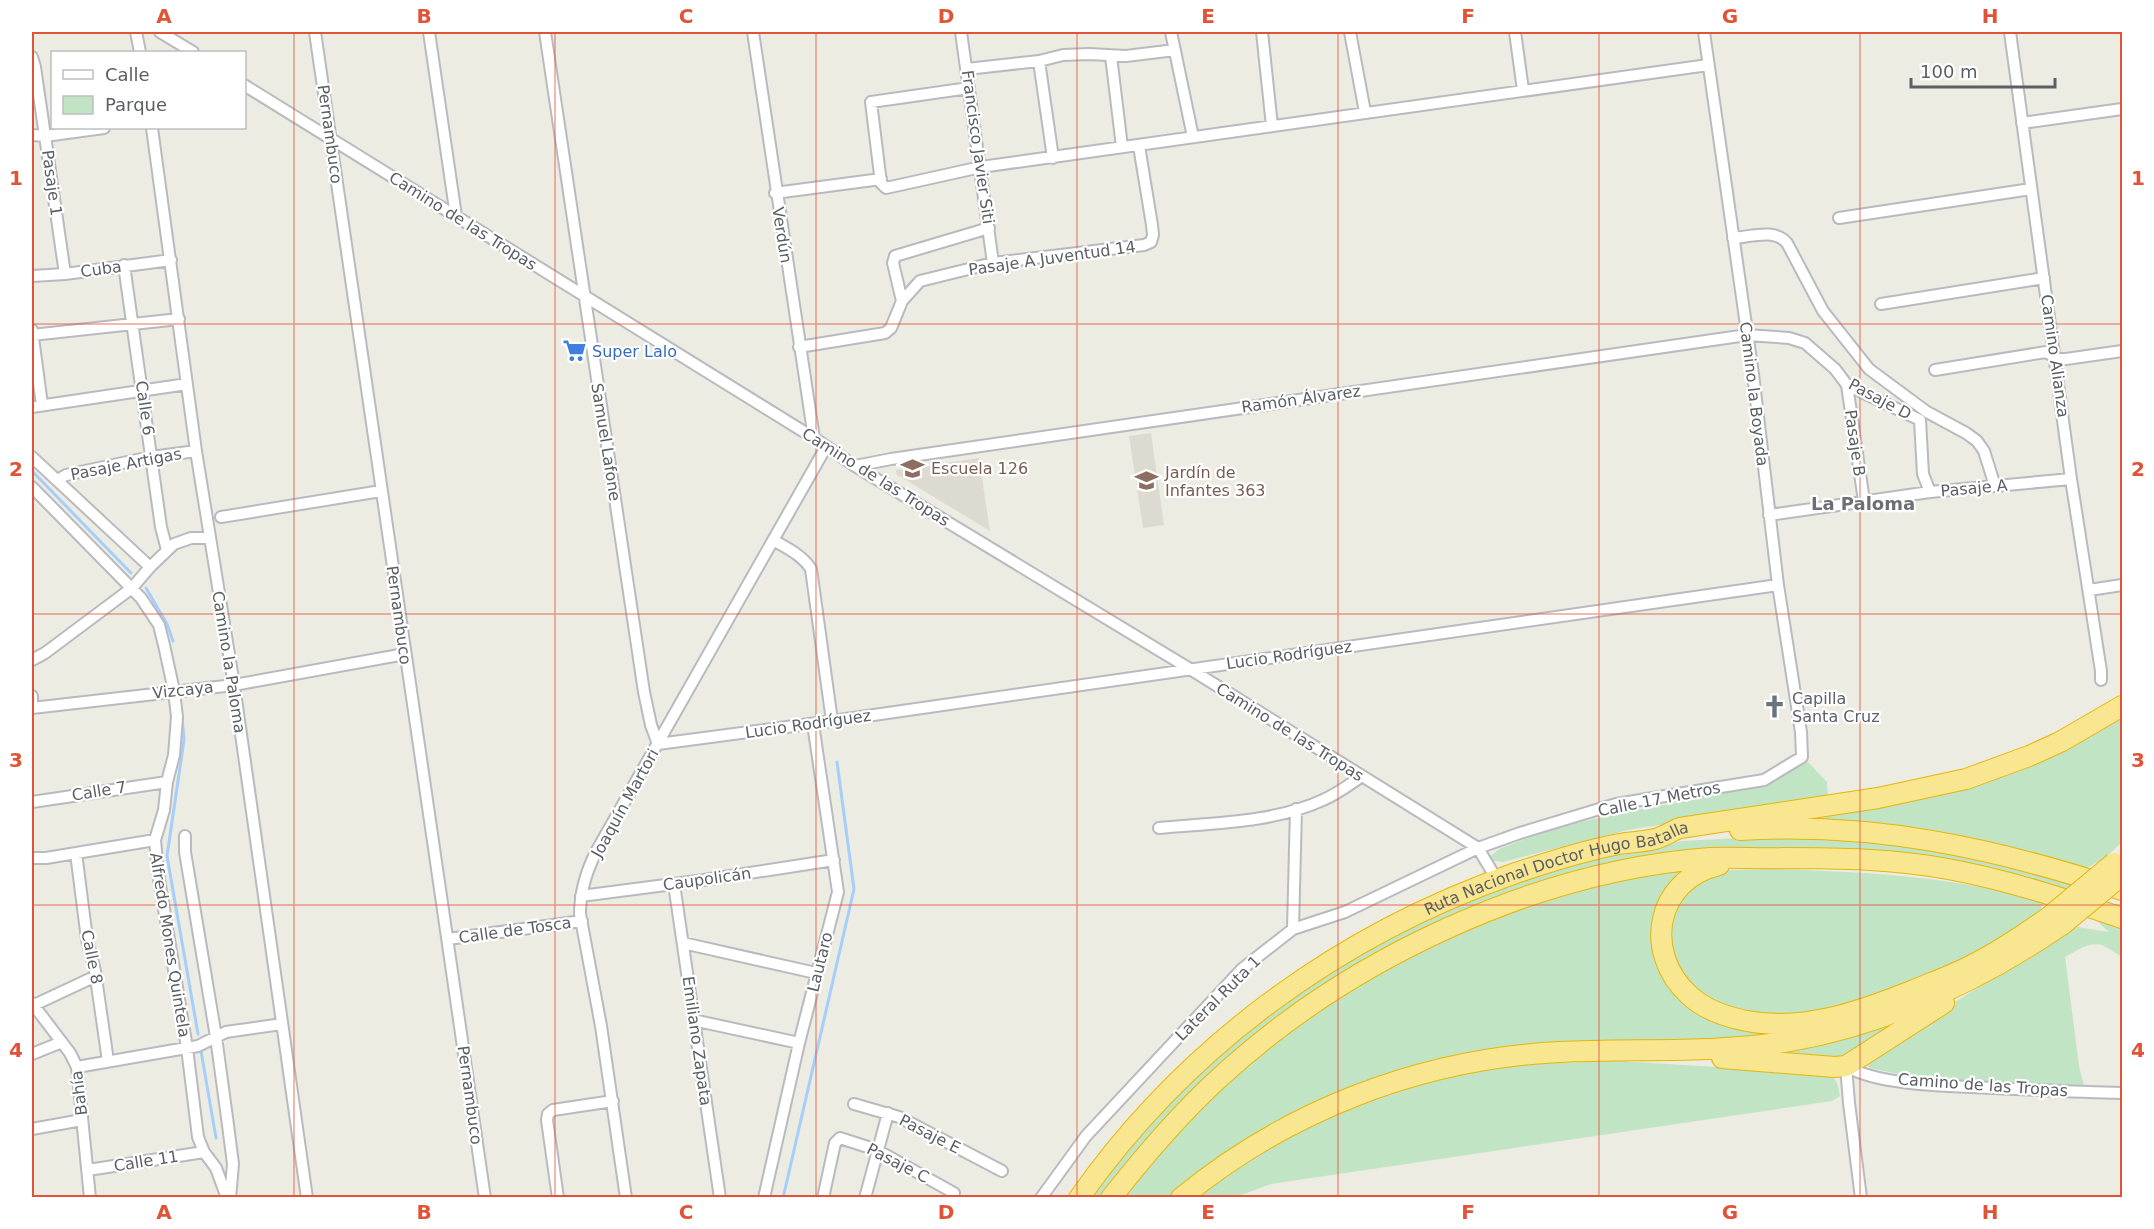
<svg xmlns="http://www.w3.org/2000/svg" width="2154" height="1229" viewBox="0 0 2154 1229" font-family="'DejaVu Sans',sans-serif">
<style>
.education{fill:#dddbd1}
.green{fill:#c1e4c4}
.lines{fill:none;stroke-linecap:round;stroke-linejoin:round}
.stream{stroke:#a6cefb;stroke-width:3}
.street-casing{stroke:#b8babf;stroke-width:14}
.highway-casing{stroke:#e6b50a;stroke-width:22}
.street{stroke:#fff;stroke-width:10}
.highway{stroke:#f8e790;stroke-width:20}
.highway-bridge-casing{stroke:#e6b50a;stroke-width:22;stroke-linecap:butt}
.highway-bridge{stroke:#f8e790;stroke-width:20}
.grid{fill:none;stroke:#e15236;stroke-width:1.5;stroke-opacity:0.55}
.labels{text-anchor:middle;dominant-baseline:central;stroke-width:4.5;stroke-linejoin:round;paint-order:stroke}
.street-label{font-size:16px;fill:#5b5e63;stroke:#fff}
.shop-label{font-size:16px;fill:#366cbe;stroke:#fff;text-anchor:start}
.education-label{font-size:16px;fill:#785e54;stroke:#fff;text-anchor:start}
.worship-label{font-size:16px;fill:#5b616d;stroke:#fff;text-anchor:start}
.neighbourhood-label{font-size:18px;font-weight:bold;fill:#6c7075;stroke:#fff}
.neatline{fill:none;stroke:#e15236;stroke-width:2}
.grid-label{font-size:20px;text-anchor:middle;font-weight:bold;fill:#e15236}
</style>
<rect width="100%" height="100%" fill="#edece3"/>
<!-- education -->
<path class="education" d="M1151 433 1164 525 1143 528 1129 436Z
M979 458 990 531 896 474V470Z"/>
<!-- green -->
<path class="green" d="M2122 716V842L2106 857 2085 869C2034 854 1984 839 1932 830 1891 823 1849 822 1807 820L1893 805 1953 792Z
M1802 762H1808L1827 782 1828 797 1628 830 1503 862 1494 861 1491 856 1499 849 1535 835 1577 823 1621 813 1759 787Z
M1793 835 1914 843 2079 882 2067 892 1868 851 1792 848 1742 849 1652 859 1367 961 1117 1176 1101 1197 1086 1198 1124 1148 1233 1038 1380 939 1503 884 1617 852 1682 841Z
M1771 869C1843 871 1916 874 1987 888 2005 891 2029 894 2043 905L2038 914 1993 946 1896 991 1803 1015 1759 1017 1704 1000 1669 956 1670 912 1693 883 1726 870Z
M1687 870C1685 875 1680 879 1676 883 1667 892 1661 901 1657 914 1649 941 1658 973 1678 994 1765 1087 1978 976 2060 917L2061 918C1962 993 1839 1035 1715 1041 1670 1044 1625 1042 1579 1043 1522 1045 1465 1053 1410 1068 1351 1084 1293 1112 1241 1145 1224 1156 1208 1168 1192 1179 1185 1184 1175 1195 1167 1197 1159 1200 1133 1197 1122 1198 1230 1045 1414 931 1594 887 1624 880 1656 872 1687 870Z
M2096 920 2122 929V956C2115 954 2112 950 2106 947 2092 939 2077 951 2065 957L2079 1066 2084 1086C2012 1083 1940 1084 1870 1068L1866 1064 1870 1054 2077 927 2109 932Z
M1911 1014 1844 1059 1750 1052Z
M1619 1061 1828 1074C1838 1079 1838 1086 1840 1096L1832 1101 1271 1184 1236 1197 1196 1198C1275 1137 1365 1093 1463 1073 1514 1062 1567 1063 1619 1061Z"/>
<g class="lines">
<!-- stream -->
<path class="stream" d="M32 471 131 573
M146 588 167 624 173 641
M182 717 184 740 167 856 198 1034
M201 1051 216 1138
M783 1198 854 889 837 762"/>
<defs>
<path id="street" d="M136 32 140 52
M160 32 193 52
M315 32 485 1198
M429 32 456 216
M545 32 644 692 651 725 658 744 832 721 1778 585
M753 32 814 438
M961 32 993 263
M1171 32 1193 137
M1262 32 1272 126
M1350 32 1365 112
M1515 32 1523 90
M2010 32 2071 479 2101 671V680
M1111 56 1122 147
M32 57 35 67 65 274
M1039 61 1053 158
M967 69 1039 61 1063 55 1089 54 1126 56 1175 50
M244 85 814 438 855 466 1190 669 1478 848 1497 880
M969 88 871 102 881 183 886 188 981 167 1708 65
M2022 123 2122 109
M152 128 196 451 234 685 307 1198
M32 135 45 136 104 128
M775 193 881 179
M1839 218 2031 189
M1733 238C1751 237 1774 228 1787 243L1823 311 1869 369 1927 412 1966 433 1977 441 1984 451 1995 486
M124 265 161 527 167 550
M32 276 65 274 171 260
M902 301 893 263 895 256 989 228
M1881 304 2044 278
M32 330 42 405
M32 335 179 319
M799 347 885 333 891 328 902 301 920 281 993 263 1144 245 1151 242 1153 235 1152 225 1139 146
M1935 370 2046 352 2059 359H2066L2122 351
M1847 385 1864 501
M32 407 187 384
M1920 420 1923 474 1930 492
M32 457 150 567
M855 466 891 459 1747 335 1789 338 1805 343 1835 369 1847 385 1920 420
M57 480 66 475 151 457 196 451
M32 487 141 598 159 625 164 645 174 691 177 717 174 755 167 782 164 810 155 840 158 873 187 1048 198 1137 204 1152 216 1168 227 1198
M1769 515 1930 492 2071 479
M221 517 381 491
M773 540C787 548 802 555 811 569L832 721
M2089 590 2122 585
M32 660 45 653 132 588 150 567 174 544 191 538H210
M32 696V708
M32 708 234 685 405 654
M32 802 167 782
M1159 828C1213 823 1273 823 1323 800 1337 794 1349 785 1362 776
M185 836V852L216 1037 228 1125 233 1164 230 1198
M76 853 87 939 95 971 108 1061
M32 858H46L155 840
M674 884 720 1198
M581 896 704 880 834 860
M1293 929 1296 809
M448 939 582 921
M683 943 816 973
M32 1003 70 1053 77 1067 90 1198
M34 1005 96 976
M693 1020 799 1043
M32 1054 62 1042
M1846 1066C1878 1086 1955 1086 1994 1088 2037 1090 2080 1092 2122 1093
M1846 1066 1849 1103 1861 1198
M77 1067 198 1046 226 1032 282 1024
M854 1104 899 1117 1002 1171
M32 1129 82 1120
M88 1170 204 1152
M558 1198 547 1120 548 1114 553 1110 613 1101
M626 1198 601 1026 580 914C580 892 586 872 596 852L826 447
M764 1198 799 1043 838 892 813 724
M823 1198 835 1143 840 1138 877 1150 954 1193
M865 1198 888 1113
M1041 1198 1086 1136 1242 969 1293 929 1345 912 1478 848 1520 833 1616 804 1764 780 1802 757 1801 732 1778 585 1753 374 1704 32"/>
<g id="highway">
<path d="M1740 830C1875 822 1995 848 2122 890"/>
<path d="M1719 865C1655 880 1643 953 1689 995 1705 1010 1726 1017 1747 1021 1804 1032 1861 1011 1914 990 1933 982 1953 975 1972 965 1999 952 2025 934 2049 917"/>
<path d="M1722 1058 1835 1067 1846 1066 1944 1003"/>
<path id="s1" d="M1079 1198C1186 1046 1339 935 1513 874 1548 862 1583 851 1619 844 1631 842 1643 842 1655 839 1663 837 1672 831 1680 828L1878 798 1966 779 2029 756 2060 742 2122 706"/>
<path d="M1111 1198C1144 1156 1178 1116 1217 1080 1346 960 1534 871 1710 858 1735 857 1760 859 1784 858 1839 858 1894 859 1948 869 2008 880 2065 899 2122 918"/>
<path d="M1181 1198C1288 1110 1421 1059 1559 1052 1636 1048 1714 1054 1791 1041 1890 1023 1980 981 2063 924"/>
</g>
</defs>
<!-- street casing -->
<use href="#street" class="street-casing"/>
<!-- highway casing -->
<use href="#highway" class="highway-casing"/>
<!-- street -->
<use href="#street" class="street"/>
<!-- highway -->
<use href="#highway" class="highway"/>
<defs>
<path id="highway-bridge" d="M2049 917 2114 863
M2063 924 2122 875"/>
</defs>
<!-- highway-bridge casing -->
<use href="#highway-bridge" class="highway-bridge-casing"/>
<!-- highway-bridge -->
<use href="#highway-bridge" class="highway-bridge"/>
</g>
<!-- grid -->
<path class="grid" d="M294 32V1198M555 32V1198M816 32V1198M1077 32V1198M1338 32V1198M1599 32V1198M1860 32V1198M32 324H2122M32 614H2122M32 905H2122"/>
<!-- icons -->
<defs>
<symbol id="supermarket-bare" viewBox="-9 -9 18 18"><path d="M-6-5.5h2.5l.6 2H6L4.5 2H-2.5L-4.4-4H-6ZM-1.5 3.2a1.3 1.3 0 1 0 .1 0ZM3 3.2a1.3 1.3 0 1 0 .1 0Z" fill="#3f7fe0" stroke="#fff" stroke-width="2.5" paint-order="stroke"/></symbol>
<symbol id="school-bare" viewBox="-9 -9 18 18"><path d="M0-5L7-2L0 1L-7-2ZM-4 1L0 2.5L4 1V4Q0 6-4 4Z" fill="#8d6e63" stroke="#fff" stroke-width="2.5" paint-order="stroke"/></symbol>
<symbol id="church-bare" viewBox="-9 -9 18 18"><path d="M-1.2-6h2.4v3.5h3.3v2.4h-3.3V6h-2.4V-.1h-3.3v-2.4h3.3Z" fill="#6b7280" stroke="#fff" stroke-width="2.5" paint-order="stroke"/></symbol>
</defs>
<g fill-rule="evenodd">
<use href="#supermarket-bare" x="558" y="334" width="33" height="33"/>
<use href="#school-bare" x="896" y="452" width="33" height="33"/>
<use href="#school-bare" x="1130" y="464" width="33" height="33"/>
<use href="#church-bare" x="1758" y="690" width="33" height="33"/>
</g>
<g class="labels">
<!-- street labels -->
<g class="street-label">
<text transform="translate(330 134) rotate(82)">Pernambuco</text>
<text transform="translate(978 147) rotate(82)">Francisco Javier Siti</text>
<text transform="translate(52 183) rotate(82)">Pasaje 1</text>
<text transform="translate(463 221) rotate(32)">Camino de las Tropas</text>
<text transform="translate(782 235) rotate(81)">Verdún</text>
<text transform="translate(1052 258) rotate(-8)">Pasaje A Juventud 14</text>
<text transform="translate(101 269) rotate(-8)">Cuba</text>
<text transform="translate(2055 356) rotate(82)">Camino Alianza</text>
<text transform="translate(1754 394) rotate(83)">Camino la Boyada</text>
<text transform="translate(1301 399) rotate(-8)">Ramón Álvarez</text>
<text transform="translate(1880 399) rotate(28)">Pasaje D</text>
<text transform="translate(145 408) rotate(82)">Calle 6</text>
<text transform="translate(606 442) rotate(81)">Samuel Lafone</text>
<text transform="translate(1855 443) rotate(82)">Pasaje B</text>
<text transform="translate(126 464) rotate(-11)">Pasaje Artigas</text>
<text transform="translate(876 477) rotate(32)">Camino de las Tropas</text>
<text transform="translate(1974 488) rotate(-5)">Pasaje A</text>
<text transform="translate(399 615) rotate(82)">Pernambuco</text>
<text transform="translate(1289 655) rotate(-8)">Lucio Rodríguez</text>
<text transform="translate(229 662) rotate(81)">Camino la Paloma</text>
<text transform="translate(183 690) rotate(-6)">Vizcaya</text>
<text transform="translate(808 724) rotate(-8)">Lucio Rodríguez</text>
<text transform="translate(1290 732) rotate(32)">Camino de las Tropas</text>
<text transform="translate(99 791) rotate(-9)">Calle 7</text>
<text transform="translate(1659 799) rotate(-11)">Calle 17 Metros</text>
<text transform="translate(625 803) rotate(-61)">Joaquín Martori</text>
<text stroke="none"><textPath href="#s1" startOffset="594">Ruta Nacional Doctor Hugo Batalla</textPath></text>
<text transform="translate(707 879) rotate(-8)">Caupolicán</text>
<text transform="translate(515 930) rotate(-8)">Calle de Tosca</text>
<text transform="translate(170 945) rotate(81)">Alfredo Mones Quintela</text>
<text transform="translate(92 957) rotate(79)">Calle 8</text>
<text transform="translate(820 962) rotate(-76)">Lautaro</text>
<text transform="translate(1218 998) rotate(-45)">Lateral Ruta 1</text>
<text transform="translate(697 1041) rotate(82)">Emiliano Zapata</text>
<text transform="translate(1983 1085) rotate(4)">Camino de las Tropas</text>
<text transform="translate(79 1093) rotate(-97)">Bahía</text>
<text transform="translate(470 1095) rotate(82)">Pernambuco</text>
<text transform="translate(930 1134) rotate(27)">Pasaje E</text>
<text transform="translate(146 1161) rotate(-9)">Calle 11</text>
<text transform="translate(898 1163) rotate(27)">Pasaje C</text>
</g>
<!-- shop labels -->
<g class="shop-label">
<text x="592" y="351">Super Lalo</text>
</g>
<!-- education labels -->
<g class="education-label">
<text x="931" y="468">Escuela 126</text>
<text x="1165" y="472">Jardín de<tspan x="1165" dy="18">Infantes 363</tspan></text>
</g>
<!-- worship labels -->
<g class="worship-label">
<text x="1792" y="698">Capilla<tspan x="1792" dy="18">Santa Cruz</tspan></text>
</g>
<!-- neighbourhood labels -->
<g class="neighbourhood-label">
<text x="1863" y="503">La Paloma</text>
</g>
</g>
<!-- border -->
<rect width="2154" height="1229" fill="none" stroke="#ffffff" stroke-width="66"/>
<!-- legend -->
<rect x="51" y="51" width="195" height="78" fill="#ffffff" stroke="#bdbfc1" stroke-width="1.5"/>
<rect x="63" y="70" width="30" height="9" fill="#ffffff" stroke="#bdbfc1" stroke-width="1.5"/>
<text x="105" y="81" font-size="18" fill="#5b5e63">Calle</text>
<rect x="63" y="96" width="30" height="18" fill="#c1e4c4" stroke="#bdbfc1" stroke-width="1.5"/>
<text x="105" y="111" font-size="18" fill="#5b5e63">Parque</text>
<!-- scale -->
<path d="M1911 78v9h144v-9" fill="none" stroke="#5b5e63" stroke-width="3"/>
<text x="1920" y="78" font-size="18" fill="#5b5e63" stroke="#ffffff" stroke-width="4.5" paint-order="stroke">100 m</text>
<rect x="33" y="33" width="2088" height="1163" class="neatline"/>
<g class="grid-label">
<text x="164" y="23">A</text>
<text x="424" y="23">B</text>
<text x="686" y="23">C</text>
<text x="946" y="23">D</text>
<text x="1208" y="23">E</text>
<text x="1468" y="23">F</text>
<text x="1730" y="23">G</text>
<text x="1990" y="23">H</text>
<text x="16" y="185">1</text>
<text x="2138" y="185">1</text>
<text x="16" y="476">2</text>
<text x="2138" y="476">2</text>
<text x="16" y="767">3</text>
<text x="2138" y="767">3</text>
<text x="16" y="1057">4</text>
<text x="2138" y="1057">4</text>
<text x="164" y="1219">A</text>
<text x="424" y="1219">B</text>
<text x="686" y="1219">C</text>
<text x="946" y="1219">D</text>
<text x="1208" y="1219">E</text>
<text x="1468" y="1219">F</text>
<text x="1730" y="1219">G</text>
<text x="1990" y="1219">H</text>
</g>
</svg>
